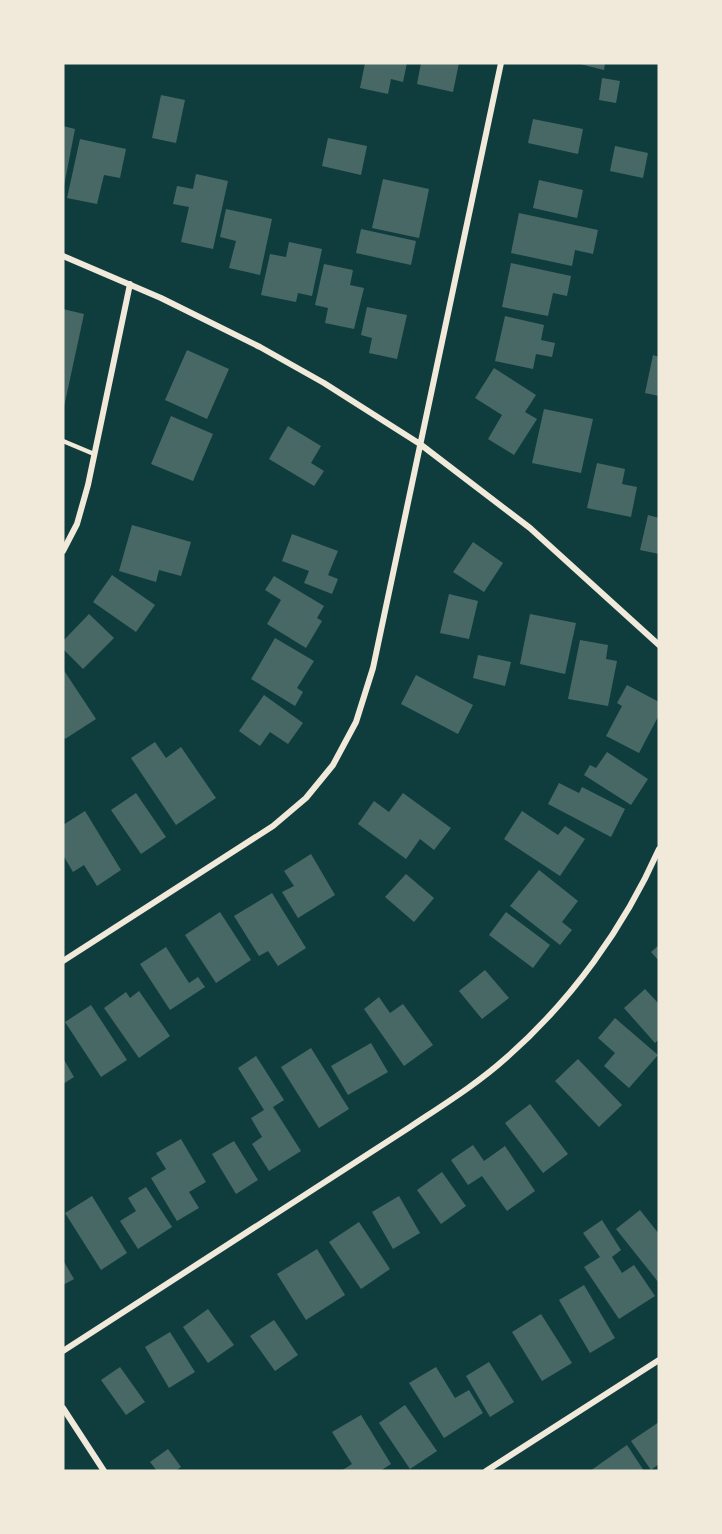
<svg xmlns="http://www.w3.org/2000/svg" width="722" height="1534" viewBox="0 0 722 1534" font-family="Manrope,sans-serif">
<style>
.building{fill:#486865}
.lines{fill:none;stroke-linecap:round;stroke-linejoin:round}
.service{stroke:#f1e9da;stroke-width:4.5}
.minor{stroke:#f1e9da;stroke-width:6}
</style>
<rect width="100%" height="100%" fill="#0f3d3e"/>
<!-- building -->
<path class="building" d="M365 63H407L403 82 391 79 388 94 360 88Z
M421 63H459L453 92 417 84Z
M576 63H605L604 70Z
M602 78 620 81 616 103 599 100Z
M161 95 185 100 176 143 152 138Z
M533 119 583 129 578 154 528 143Z
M63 126 75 129 64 186H63Z
M328 138 367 146 361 175 322 166Z
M80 139 126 149 120 178 104 175 97 204 67 198Z
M615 146 648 153 643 178 610 171Z
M196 174 228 181 213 249 181 242 189 207 173 204 177 186 193 189Z
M383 179 429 189 419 238 372 228Z
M539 180 583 190 577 218 533 208Z
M226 209 272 219 260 275 229 268 236 241 220 237Z
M519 213 598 230 593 254 575 250 572 266 511 253Z
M361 229 416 241 411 265 356 253Z
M289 242 322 249 312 296 298 293 296 302 261 295 270 254 286 257Z
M511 263 571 276 567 296 553 293 548 316 502 307Z
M324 264 353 270 350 285 364 288 354 329 325 323 328 308 315 305Z
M367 307 407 315 397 359 369 353 372 338 361 335Z
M63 309 84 314 64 407H63Z
M505 316 544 325 541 340 555 343 552 357 536 354 533 369 495 361Z
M187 350 229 369 207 419 165 400Z
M653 355 659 357V396L645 393Z
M494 368 536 395 525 412 537 419 514 455 488 439 502 415 475 398Z
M544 409 593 419 581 473 532 463Z
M171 416 213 434 193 481 151 464Z
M288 426 321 446 311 463 324 471 314 486 269 459Z
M597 463 625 469 622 484 637 487 631 517 587 508Z
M648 515 659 518V554L640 550Z
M132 525 191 542 181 576 159 570 156 582 119 571Z
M292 534 338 551 328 575 338 579 332 594 304 583 309 571 282 561Z
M473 542 503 563 484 592 453 572Z
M112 575 155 605 136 632 93 602Z
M274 576 324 606 317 618 322 621 306 648 267 624 281 600 265 590Z
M449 594 478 601 469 639 440 633Z
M89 614 114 638 83 669 63 649V641Z
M530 614 576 623 565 674 520 664Z
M275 638 314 661 297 688 303 692 295 706 251 679Z
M580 640 608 645 606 659 617 661 608 706 568 699Z
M478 655 511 662 505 686 473 678Z
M63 669 96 719 65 739 63 735Z
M416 675 473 705 458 734 401 704Z
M627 685 659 702V715L639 753 606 736 622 706 617 703Z
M264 695 303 723 288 744 270 732 260 746 239 731Z
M155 742 166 758 181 747 216 798 176 825 131 758Z
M607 752 648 779 631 805 584 775 590 765 596 768Z
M559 783 579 793 582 787 625 809 611 837 548 804Z
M136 793 166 837 141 854 111 810Z
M403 793 451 828 434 850 420 839 406 859 358 824 374 801 389 812Z
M85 811 121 870 97 886 84 865 73 872 63 855V825Z
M522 811 558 835 565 826 585 839 560 876 504 839Z
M311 854 335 895 298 918 282 892 294 886 284 871Z
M539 870 578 901 562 922 572 930 560 945 510 906Z
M406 874 434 898 414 922 385 897Z
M272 893 306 948 278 966 268 951 259 956 234 916Z
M220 912 251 960 216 983 185 935Z
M506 912 550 945 533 968 489 935Z
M659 945V961L651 952Z
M166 947 189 983 198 977 205 987 170 1010 140 964Z
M485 970 509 998 482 1019 459 991Z
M645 989 659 1004V1039L655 1043 624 1008Z
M139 991 170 1036 139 1058 104 1008 126 992 130 998Z
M379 997 390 1013 403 1004 433 1045 404 1066 364 1009Z
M91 1005 127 1060 101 1077 65 1022Z
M615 1018 658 1055 629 1088 604 1066 615 1053 598 1038Z
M371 1043 388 1072 348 1095 331 1066Z
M311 1048 349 1109 319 1128 281 1067Z
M256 1056 284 1100 273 1107 301 1151 269 1171 252 1144 262 1137 251 1118 264 1110 238 1068Z
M63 1058 74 1077 63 1084Z
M578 1059 622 1105 599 1127 555 1081Z
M530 1104 568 1154 543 1173 505 1123Z
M181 1139 206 1182 189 1192 199 1208 177 1221 151 1178 166 1169 156 1153Z
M234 1141 258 1180 236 1194 212 1154Z
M473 1145 484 1161 505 1146 535 1191 507 1211 482 1176 468 1185 451 1160Z
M442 1172 466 1206 441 1224 417 1190Z
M146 1187 172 1227 138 1249 120 1221 136 1211 128 1198Z
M92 1196 127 1253 101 1270 65 1213Z
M399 1196 420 1233 393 1249 372 1212Z
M640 1210 659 1234V1283L616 1229Z
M602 1220 621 1250 612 1257 622 1273 634 1265 655 1296 619 1319 584 1267 600 1257 583 1233Z
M359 1222 390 1269 361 1289 329 1242Z
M317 1249 345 1295 306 1320 277 1274Z
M63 1260 74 1279 63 1285Z
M584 1285 615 1338 590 1353 559 1300Z
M208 1309 234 1345 208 1363 183 1327Z
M541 1314 572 1363 542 1381 512 1332Z
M274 1320 298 1355 275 1371 250 1336Z
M170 1332 195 1372 169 1388 145 1347Z
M489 1362 514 1402 490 1417 466 1376Z
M120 1367 145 1402 126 1415 101 1380Z
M436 1367 455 1398 469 1390 483 1413 444 1438 409 1383Z
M405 1405 437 1451 410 1469 379 1423Z
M361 1415 391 1464 380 1471H341L352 1464 332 1432Z
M659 1422V1464L651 1470 631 1441Z
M627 1445 644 1471H590Z
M168 1449 181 1467 175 1471H157L150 1462Z"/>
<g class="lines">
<!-- service -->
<path class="service" d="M63 441 94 454"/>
<!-- minor -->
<path class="minor" d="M63 256 161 298 260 347 324 383 420 444 530 528 659 645
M63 551 77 524 88 485 130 284
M63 961 273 826 306 798 333 765 356 722 373 668 501 63
M63 1351 410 1127C443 1105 477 1084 506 1058 571 1001 624 928 659 849
M63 1408 104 1471
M486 1471 659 1360"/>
</g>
<!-- border -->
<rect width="722" height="1534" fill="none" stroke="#f1e9da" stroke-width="129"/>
</svg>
